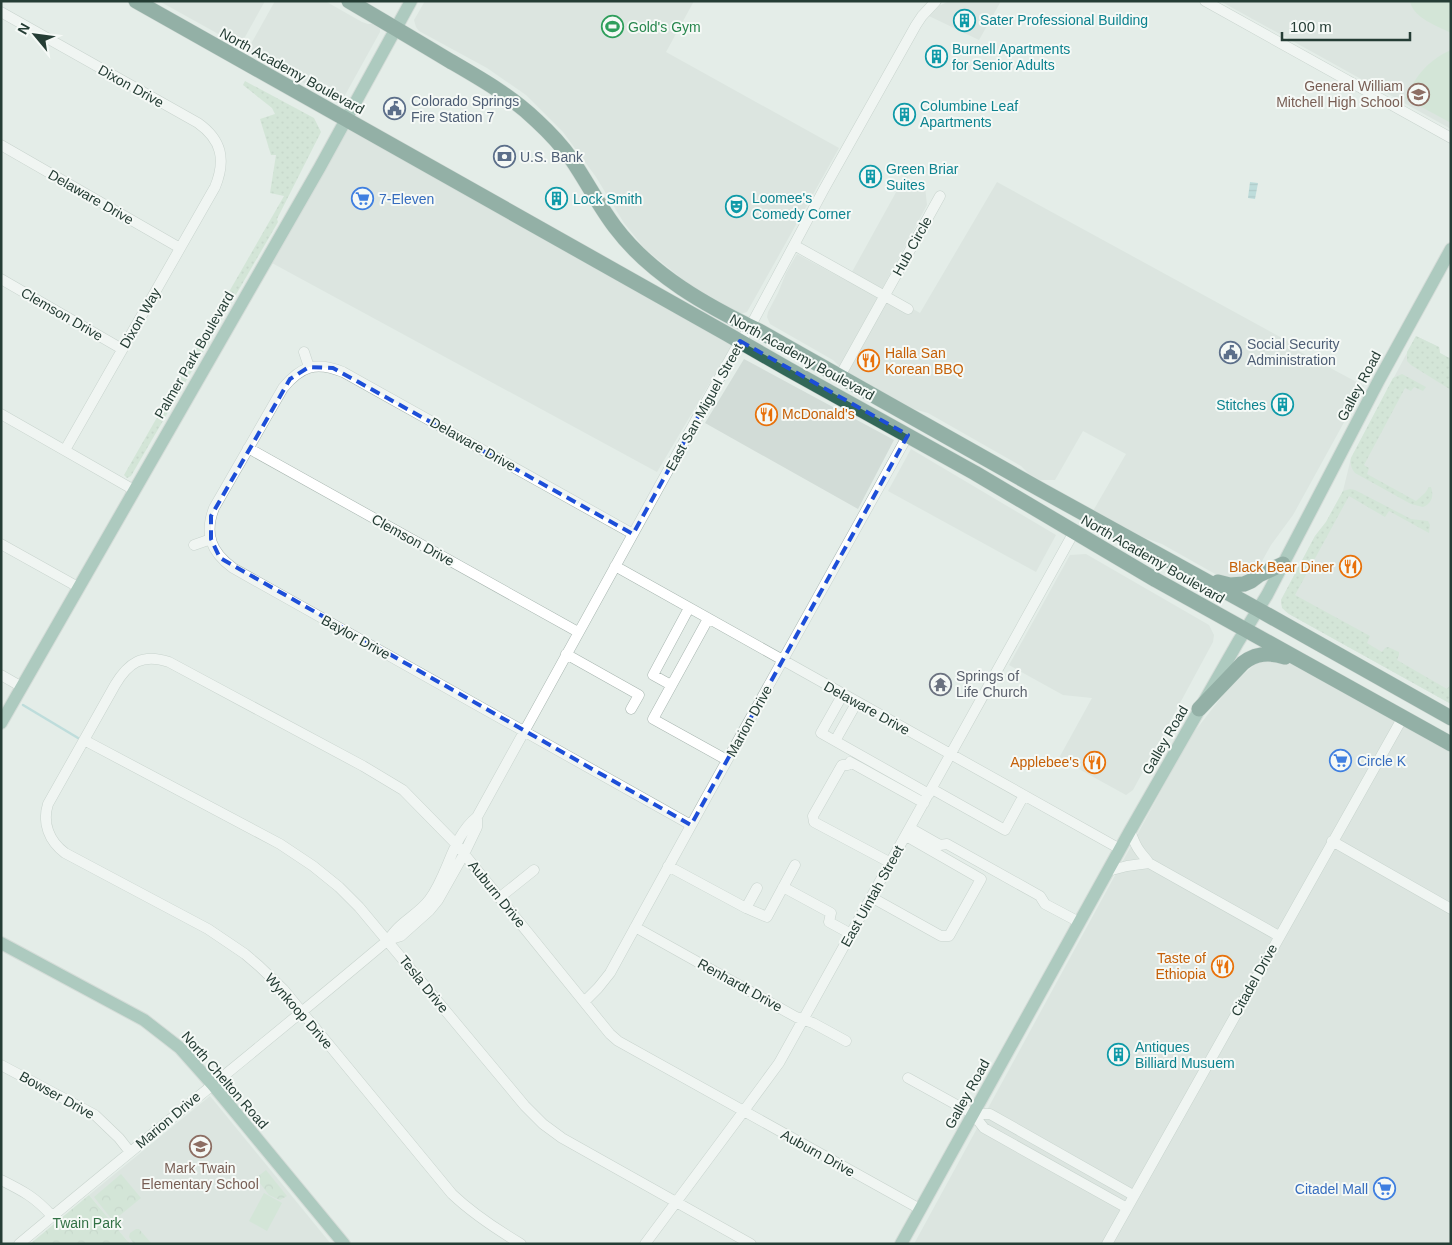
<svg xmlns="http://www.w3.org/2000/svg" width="1452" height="1245" viewBox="0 0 1452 1245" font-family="Arial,sans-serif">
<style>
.built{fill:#d2dcd7}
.grass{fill:url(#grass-dots)}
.forest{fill:url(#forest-crowns)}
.pitch{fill:#bfdcc4}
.water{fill:url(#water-rules)}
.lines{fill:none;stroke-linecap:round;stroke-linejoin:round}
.stream{stroke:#90c9cd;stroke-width:2.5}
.minor-casing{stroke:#a7b5af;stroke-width:11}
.major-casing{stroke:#c2c9c6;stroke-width:14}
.highway-casing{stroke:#c2c9c6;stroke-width:16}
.minor{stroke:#fff;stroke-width:10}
.major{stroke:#6c9f8e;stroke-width:12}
.highway{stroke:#326758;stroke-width:15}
.marked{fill:none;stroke:#1d4ed8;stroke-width:4;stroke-dasharray:10 6;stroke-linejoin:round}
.labels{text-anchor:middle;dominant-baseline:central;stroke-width:4;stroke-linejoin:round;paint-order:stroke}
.culture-label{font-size:14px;fill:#0d838f;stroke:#f5f9f6;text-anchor:start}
.leisure-label{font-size:14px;fill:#27864d;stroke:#f5f9f6;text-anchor:start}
.street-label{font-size:14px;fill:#253d35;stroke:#f5f9f6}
.education-label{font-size:14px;fill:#785e54;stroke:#f5f9f6;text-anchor:end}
.service-label{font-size:14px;fill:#4e5e75;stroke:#f5f9f6;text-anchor:start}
.shop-label{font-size:14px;fill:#366cbe;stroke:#f5f9f6;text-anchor:start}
.food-label{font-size:14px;fill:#c56008;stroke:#f5f9f6;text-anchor:end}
.worship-label{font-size:14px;fill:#5b616d;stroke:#f5f9f6;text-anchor:start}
.park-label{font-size:14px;fill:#327145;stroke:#f5f9f6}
</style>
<defs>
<pattern id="grass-dots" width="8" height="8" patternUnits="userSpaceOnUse" patternTransform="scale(1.25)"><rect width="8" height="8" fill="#bfdcc4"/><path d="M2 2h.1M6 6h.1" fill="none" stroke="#a4bea9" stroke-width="1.8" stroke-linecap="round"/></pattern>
<pattern id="forest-crowns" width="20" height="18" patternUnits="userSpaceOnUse" patternTransform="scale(1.25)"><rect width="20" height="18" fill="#bfdcc4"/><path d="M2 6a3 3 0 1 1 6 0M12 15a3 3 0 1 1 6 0" fill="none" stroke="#a4bea9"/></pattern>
<pattern id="water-rules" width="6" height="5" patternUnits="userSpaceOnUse" patternTransform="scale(1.25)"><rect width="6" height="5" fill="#90c9cd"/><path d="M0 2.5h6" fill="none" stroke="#75a4a7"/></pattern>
</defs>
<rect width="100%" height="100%" fill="#e4ede8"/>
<!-- built -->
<path class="built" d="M159 1H265L240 46Z
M275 1H325L362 22 368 24H375L380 29V32L344 97 341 99H333L247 51Z
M425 1H694L666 52 839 148 747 312 740 314 686 282 645 249 624 223 596 177 563 132 526 95 487 68 419 31 416 27 414 20Z
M949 1H1001L979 40 929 16 939 6Z
M1220 1H1451V129L1325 59Z
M348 127 733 344 657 472 272 263Z
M905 176 925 187 927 205 881 291 920 313 997 182 1293 344 1291 347 1364 386 1293 515 1271 545 1257 570 1252 576 1224 579 1162 544 1134 534 1093 511 1126 454 1083 431 1055 480H1040L1028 473 1021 466 928 413 910 408 849 376 833 360 770 324 767 317 768 312 778 293 786 273 797 254 847 281Z
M1416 336 1439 347 1440 353 1451 359V704L1289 614 1285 611 1281 604V600L1315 536 1326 522 1343 491 1351 458Z
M744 359 894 440 858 509 705 423Z
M911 449 1056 535 1036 572 888 491Z
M1086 554 1209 625 1214 635 1213 642 1133 790 1126 795 1059 758 1092 698 1063 695 1009 665 1070 555Z
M1259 661 1289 663 1305 668 1451 750V1244H914L1191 736 1231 685Z
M210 1096 331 1244H130L89 1195Z"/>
<!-- grass -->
<path class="grass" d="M245 81 314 118 321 132 277 219 278 222 131 476 127 478 124 475 284 196 270 193 276 155H271L260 119 275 114 272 108 243 85Z
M1416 336 1439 347 1440 353 1451 359V390L1411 365 1407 361V352Z
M1402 374 1426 387 1423 391 1414 387 1411 391 1405 388 1364 465 1369 468 1367 474 1416 501 1425 493 1429 487H1431C1434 496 1432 503 1423 507L1411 504 1355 473C1351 468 1350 464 1351 458L1393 378Z
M1350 489 1355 490 1411 519 1428 521 1430 525 1429 533 1389 511 1385 517 1349 496 1295 595 1370 636 1367 643 1382 652 1385 648 1388 647 1399 652V655L1397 660 1447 689 1451 684V704L1289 614 1282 608 1281 600 1315 536 1326 522 1343 491Z"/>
<!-- forest -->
<path class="forest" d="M266 1170 287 1196 280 1200 269 1195 256 1178Z
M121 1174 141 1198 113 1221 94 1197Z
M89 1195 130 1244H30Z
M136 1229H139L152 1244H134L129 1237 130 1233Z"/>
<!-- pitch -->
<path class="pitch" d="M1451 1V33C1436 25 1415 19 1410 2Z
M1451 50V123L1405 98C1416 76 1428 60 1451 50Z
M264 1193 282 1203 267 1231 249 1221Z"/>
<!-- water -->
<path class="water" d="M1250 182 1258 183 1255 199 1248 198Z"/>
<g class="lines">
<!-- stream -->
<path class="stream" d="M23 705 78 738"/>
<defs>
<path id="minor" d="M1205 1 1451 138
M1 12 198 123C222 140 226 160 215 187L65 450
M1 145 180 248
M794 245 908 309
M1 279 122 349
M304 352 309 367
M840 376 940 196
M1 414 134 490
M248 448 578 632
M633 534 343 372C316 361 301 366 283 388L214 508C204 534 211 552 233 568L691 825
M1 544 78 587
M194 545 211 539
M615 566 1120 849
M708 619 653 719 727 760
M566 654 639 695 631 709
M1 675 22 687
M671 685 653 675 689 608
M843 694 821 733 929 794
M84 740 280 844 313 866 339 887 359 907 525 1106 543 1124 562 1138 751 1244
M835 741 857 702
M932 789 1005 830 1024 795
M910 828 940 845 947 844 1040 896 1045 904 1079 922
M1130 831C1133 838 1135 845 1139 850 1142 855 1146 858 1149 863L1279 936
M1332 841 1451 909
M891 863 814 822 813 816 842 765H848L850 762 924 803
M668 866 746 908 757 888
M1108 871 1127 866 1149 863
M783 887 831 913 829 922 851 934
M871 897 941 936H949L981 879 906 836
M499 898 534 870
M746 908 767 917 795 865
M635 927 796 1017 813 1023 846 1041
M388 940 401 936 429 911 438 900 464 854 477 827V817
M584 1002 598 988 610 973 705 800 908 435
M1 1065 95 1115 119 1138 130 1152
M908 1078 973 1114 984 1128 1127 1208
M973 1114H990L1133 1195
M1 1180C23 1191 35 1197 52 1216
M19 1244C141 1142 266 1043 388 940 391 936 394 932 398 928 408 918 421 911 429 900 449 874 451 838 477 817L670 467 735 350 750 327 824 189 916 25 922 16 936 1
M521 1244C496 1229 473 1214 452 1194L283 989 259 966 245 954 208 929 65 853C49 841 42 823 48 804L115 685C128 663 142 653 169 662L363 766 403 790 456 844 610 1034 618 1041 920 1209
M645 1244 743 1112 779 1063 1074 532
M1107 1244 1403 717"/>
<path id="major" d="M1 723 320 167 411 1
M1 943 144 1020 180 1048 212 1084 344 1244
M901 1244 1130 831 1238 642 1267 595 1379 380 1451 249"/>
<path id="highway" d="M136 1 727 334 788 369 975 473 1156 580 1451 744
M349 1C383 21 417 41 450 61 481 79 511 96 537 121 550 133 562 146 572 160 587 182 599 206 615 227 651 275 707 306 761 332L1043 491 1259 610 1451 718
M1218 582 1230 585 1244 584 1251 581 1259 575 1283 564
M1199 709 1243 663C1256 653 1269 652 1285 657"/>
</defs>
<!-- minor casing -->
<use href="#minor" class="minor-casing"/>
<!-- major casing -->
<use href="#major" class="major-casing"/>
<!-- highway casing -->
<use href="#highway" class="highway-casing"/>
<!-- minor -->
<use href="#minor" class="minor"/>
<!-- major -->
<use href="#major" class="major"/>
<!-- highway -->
<use href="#highway" class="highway"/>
</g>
<!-- marked area -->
<path d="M0 0H1452V1245H0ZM740 341 908 435 691 825 220 558 211 539V516L290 379 309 367 333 368 633 534Z" fill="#e4ede8" fill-opacity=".55" fill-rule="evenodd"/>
<path class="marked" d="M740 341 908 435 691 825 220 558 211 539V516L290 379 309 367 333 368 633 534Z"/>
<!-- icons -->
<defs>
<symbol id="building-ring" viewBox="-11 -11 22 22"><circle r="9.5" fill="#f5f9f6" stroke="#0f9aa8" stroke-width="1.5"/><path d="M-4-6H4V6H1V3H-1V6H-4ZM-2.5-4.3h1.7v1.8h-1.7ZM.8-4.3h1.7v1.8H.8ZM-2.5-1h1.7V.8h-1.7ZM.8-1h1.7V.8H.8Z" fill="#0f9aa8"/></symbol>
<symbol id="stadium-ring" viewBox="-11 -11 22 22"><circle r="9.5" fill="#f5f9f6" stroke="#2e9e5b" stroke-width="1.5"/><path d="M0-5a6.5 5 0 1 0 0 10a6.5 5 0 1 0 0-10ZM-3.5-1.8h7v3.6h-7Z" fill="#2e9e5b"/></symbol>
<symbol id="school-ring" viewBox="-11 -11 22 22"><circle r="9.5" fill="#f5f9f6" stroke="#8d6e63" stroke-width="1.5"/><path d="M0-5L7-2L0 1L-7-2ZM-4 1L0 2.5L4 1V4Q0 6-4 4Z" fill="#8d6e63"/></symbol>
<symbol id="civic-ring" viewBox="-11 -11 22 22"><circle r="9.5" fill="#f5f9f6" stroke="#5c6f8a" stroke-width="1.5"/><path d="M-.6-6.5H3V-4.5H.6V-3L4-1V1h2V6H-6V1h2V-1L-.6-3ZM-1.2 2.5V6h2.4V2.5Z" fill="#5c6f8a"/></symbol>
<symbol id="bank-ring" viewBox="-11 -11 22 22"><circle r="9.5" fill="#f5f9f6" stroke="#5c6f8a" stroke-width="1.5"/><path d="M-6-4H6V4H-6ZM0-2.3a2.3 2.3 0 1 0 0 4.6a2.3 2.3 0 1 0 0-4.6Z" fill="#5c6f8a"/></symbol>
<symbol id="supermarket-ring" viewBox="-11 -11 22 22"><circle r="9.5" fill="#f5f9f6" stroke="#3f7fe0" stroke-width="1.5"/><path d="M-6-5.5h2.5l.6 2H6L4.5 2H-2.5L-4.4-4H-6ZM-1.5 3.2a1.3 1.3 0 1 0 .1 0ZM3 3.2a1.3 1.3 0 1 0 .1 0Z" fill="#3f7fe0"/></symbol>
<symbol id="theatre-ring" viewBox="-11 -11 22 22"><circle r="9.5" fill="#f5f9f6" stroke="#0f9aa8" stroke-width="1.5"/><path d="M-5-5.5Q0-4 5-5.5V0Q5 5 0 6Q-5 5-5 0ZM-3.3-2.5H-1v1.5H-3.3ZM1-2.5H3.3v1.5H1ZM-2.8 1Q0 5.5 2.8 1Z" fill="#0f9aa8"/></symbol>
<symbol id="restaurant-ring" viewBox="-11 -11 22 22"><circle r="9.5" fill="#f5f9f6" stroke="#e8710a" stroke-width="1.5"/><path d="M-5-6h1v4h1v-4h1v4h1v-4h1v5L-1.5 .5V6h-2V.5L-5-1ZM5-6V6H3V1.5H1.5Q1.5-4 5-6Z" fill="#e8710a"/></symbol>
<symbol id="temple-ring" viewBox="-11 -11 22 22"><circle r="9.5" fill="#f5f9f6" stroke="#6b7280" stroke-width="1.5"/><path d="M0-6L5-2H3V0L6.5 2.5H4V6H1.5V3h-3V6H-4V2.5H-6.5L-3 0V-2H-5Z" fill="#6b7280"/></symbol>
</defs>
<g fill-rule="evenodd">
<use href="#building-ring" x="952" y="8" width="25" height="25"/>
<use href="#stadium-ring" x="600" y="14" width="25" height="25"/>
<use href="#building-ring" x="924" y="44" width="25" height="25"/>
<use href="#school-ring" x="1406" y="82" width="25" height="25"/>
<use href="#civic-ring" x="382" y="96" width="25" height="25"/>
<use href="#building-ring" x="892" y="102" width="25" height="25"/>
<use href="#bank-ring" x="492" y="144" width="25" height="25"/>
<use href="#building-ring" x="858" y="164" width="25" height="25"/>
<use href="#supermarket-ring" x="350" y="186" width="25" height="25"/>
<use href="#building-ring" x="544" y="186" width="25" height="25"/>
<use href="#theatre-ring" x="724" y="194" width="25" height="25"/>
<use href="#civic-ring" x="1218" y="340" width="25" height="25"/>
<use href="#restaurant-ring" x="856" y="348" width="25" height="25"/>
<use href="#building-ring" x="1270" y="392" width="25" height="25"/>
<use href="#restaurant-ring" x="754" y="402" width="25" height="25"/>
<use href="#restaurant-ring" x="1338" y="554" width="25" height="25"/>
<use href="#temple-ring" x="928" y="672" width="25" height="25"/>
<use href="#supermarket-ring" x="1328" y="748" width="25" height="25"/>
<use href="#restaurant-ring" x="1082" y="750" width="25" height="25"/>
<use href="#restaurant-ring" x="1210" y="954" width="25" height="25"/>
<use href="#building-ring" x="1106" y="1042" width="25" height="25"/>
<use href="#school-ring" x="188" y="1134" width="25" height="25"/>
<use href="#supermarket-ring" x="1372" y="1176" width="25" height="25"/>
</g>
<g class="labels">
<!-- culture labels -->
<g class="culture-label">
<text x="980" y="20">Sater Professional Building</text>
<text x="952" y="49">Burnell Apartments<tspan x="952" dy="16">for Senior Adults</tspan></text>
<text x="920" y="106">Columbine Leaf<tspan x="920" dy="16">Apartments</tspan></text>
<text x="886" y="169">Green Briar<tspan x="886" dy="16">Suites</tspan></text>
<text x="752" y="198">Loomee's<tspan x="752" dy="16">Comedy Corner</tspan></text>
<text x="573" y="199">Lock Smith</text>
<text x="1266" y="405" text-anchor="end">Stitches</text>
<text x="1135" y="1047">Antiques<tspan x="1135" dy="16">Billiard Musuem</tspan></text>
</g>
<!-- leisure labels -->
<g class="leisure-label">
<text x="628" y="27">Gold's Gym</text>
</g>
<!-- street labels -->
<g class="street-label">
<text transform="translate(292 71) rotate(29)">North Academy Boulevard</text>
<text transform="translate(131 86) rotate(29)">Dixon Drive</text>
<text transform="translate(91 197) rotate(30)">Delaware Drive</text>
<text transform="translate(912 246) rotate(-61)">Hub Circle</text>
<text transform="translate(62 314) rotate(30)">Clemson Drive</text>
<text transform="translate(140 318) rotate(-60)">Dixon Way</text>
<text transform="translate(194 355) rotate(-60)">Palmer Park Boulevard</text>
<text transform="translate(802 357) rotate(29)">North Academy Boulevard</text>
<text transform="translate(1359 386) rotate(-62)">Galley Road</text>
<text transform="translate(704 407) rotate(-61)">East San Miguel Street</text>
<text transform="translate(473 444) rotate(29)">Delaware Drive</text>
<text transform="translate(413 540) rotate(29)">Clemson Drive</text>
<text transform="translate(1153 559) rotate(30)">North Academy Boulevard</text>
<text transform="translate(356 637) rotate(29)">Baylor Drive</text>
<text transform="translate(867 708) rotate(29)">Delaware Drive</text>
<text transform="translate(749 721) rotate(-61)">Marion Drive</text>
<text transform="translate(1165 740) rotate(-60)">Galley Road</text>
<text transform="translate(497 894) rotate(51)">Auburn Drive</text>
<text transform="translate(872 896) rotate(-61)">East Uintah Street</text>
<text transform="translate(1254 980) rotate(-61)">Citadel Drive</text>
<text transform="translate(424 984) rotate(51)">Tesla Drive</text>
<text transform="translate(740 985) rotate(29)">Renhardt Drive</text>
<text transform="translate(299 1011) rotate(49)">Wynkoop Drive</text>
<text transform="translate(225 1080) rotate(49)">North Chelton Road</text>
<text transform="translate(967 1094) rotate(-61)">Galley Road</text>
<text transform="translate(57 1095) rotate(29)">Bowser Drive</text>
<text transform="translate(168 1120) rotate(-40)">Marion Drive</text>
<text transform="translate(818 1153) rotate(29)">Auburn Drive</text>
</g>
<!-- education labels -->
<g class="education-label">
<text x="1403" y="86">General William<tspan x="1403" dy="16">Mitchell High School</tspan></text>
<text x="200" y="1168" text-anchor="middle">Mark Twain<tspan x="200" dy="16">Elementary School</tspan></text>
</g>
<!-- service labels -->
<g class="service-label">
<text x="411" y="101">Colorado Springs<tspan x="411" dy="16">Fire Station 7</tspan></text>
<text x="520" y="157">U.S. Bank</text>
<text x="1247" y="344">Social Security<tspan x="1247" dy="16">Administration</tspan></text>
</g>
<!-- shop labels -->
<g class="shop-label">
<text x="379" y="199">7-Eleven</text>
<text x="1357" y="761">Circle K</text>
<text x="1368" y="1189" text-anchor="end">Citadel Mall</text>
</g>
<!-- food labels -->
<g class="food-label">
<text x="885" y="353" text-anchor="start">Halla San<tspan x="885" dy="16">Korean BBQ</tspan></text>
<text x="782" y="414" text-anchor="start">McDonald's</text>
<text x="1334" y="567">Black Bear Diner</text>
<text x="1079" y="762">Applebee's</text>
<text x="1206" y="958">Taste of<tspan x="1206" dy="16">Ethiopia</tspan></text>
</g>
<!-- worship labels -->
<g class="worship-label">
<text x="956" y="676">Springs of<tspan x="956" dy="16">Life Church</tspan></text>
</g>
<!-- park labels -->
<g class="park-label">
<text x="87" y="1223">Twain Park</text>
</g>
</g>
<!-- border -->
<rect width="1452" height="1245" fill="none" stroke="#253d35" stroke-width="5"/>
<!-- north arrow -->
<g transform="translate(35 35) rotate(299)" stroke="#f5f9f6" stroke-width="4" paint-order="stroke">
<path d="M0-4L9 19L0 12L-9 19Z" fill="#253d35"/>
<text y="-8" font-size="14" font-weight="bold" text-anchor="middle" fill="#253d35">N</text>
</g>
<!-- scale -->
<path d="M1282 32v8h128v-8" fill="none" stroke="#253d35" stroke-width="2.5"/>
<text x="1290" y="32" font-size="15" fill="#253d35" stroke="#f5f9f6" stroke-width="4" paint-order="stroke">100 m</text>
</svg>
